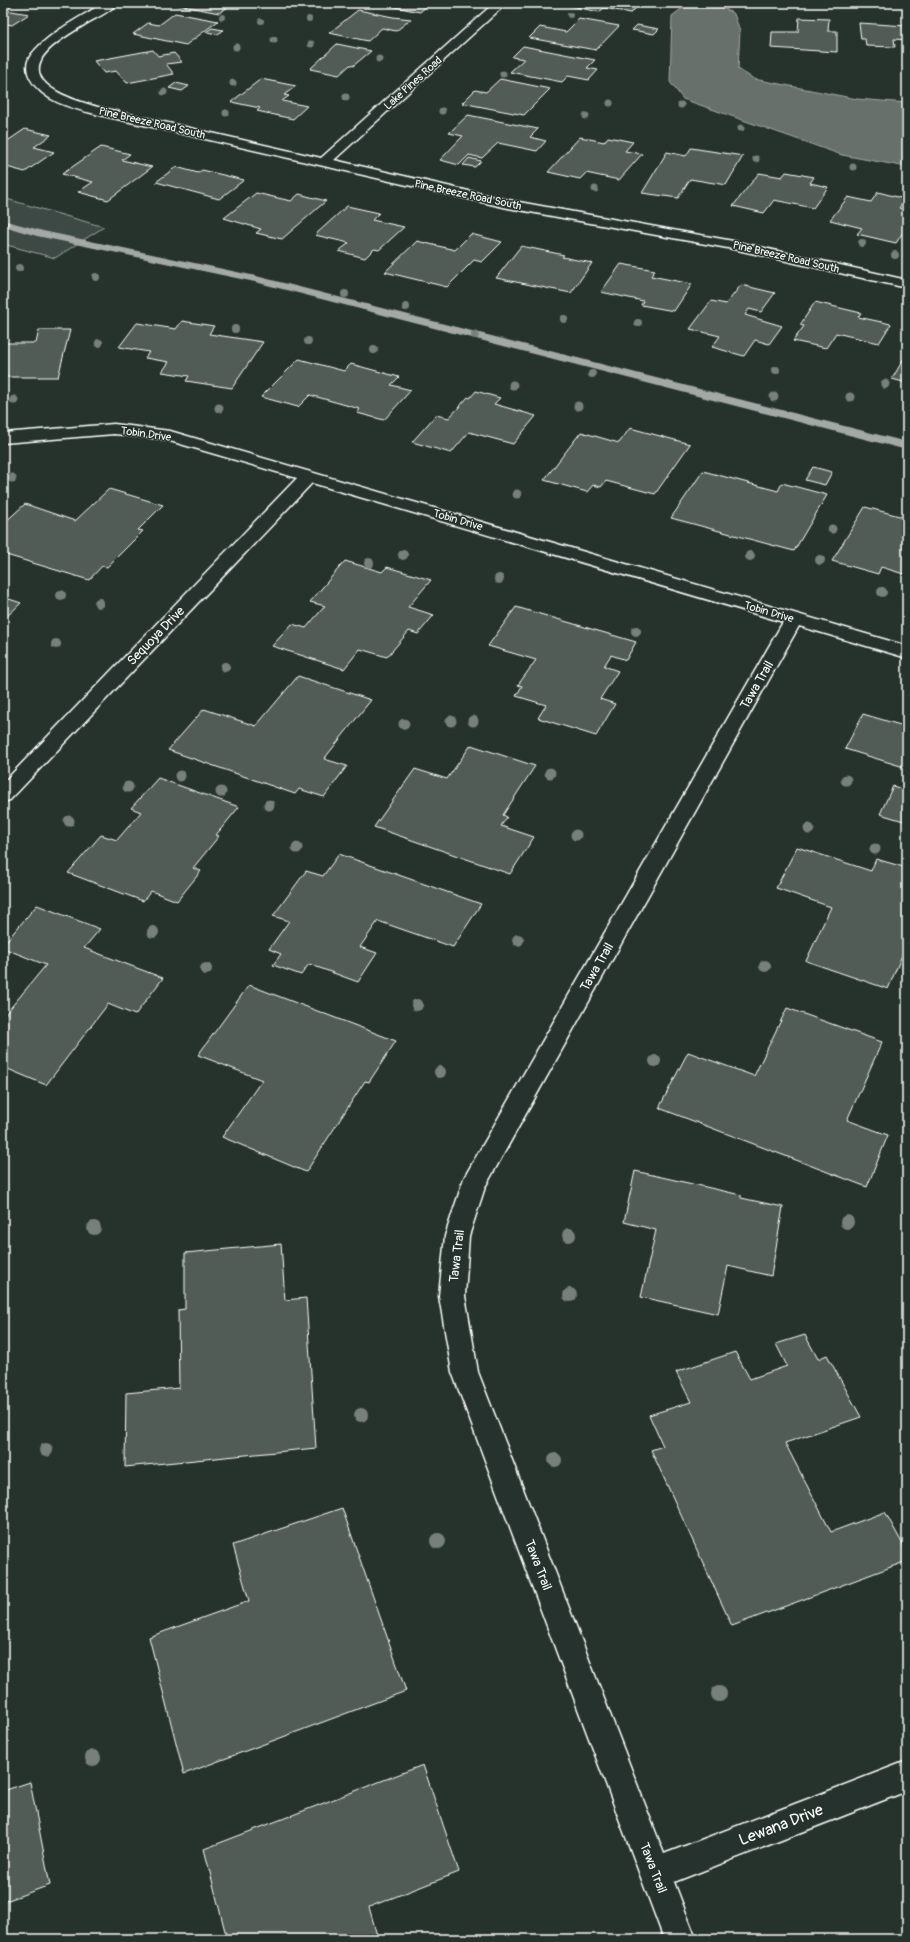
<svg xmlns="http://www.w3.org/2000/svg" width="910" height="1942" viewBox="0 0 910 1942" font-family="Pangolin,sans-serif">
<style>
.green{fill:#3e4944;stroke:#9ea4a2}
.water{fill:#67706c;stroke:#a4a9a7}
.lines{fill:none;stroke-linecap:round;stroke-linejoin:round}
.stream{fill:#a4a9a7;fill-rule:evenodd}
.building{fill:#515c57;stroke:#fff}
.minor-casing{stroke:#fff;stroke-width:3}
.minor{fill:#26332d;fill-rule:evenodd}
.tree{fill:#78807d}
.labels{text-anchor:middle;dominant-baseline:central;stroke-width:3;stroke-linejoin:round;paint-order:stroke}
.far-street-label{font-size:11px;fill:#fff;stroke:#26332d}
.street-label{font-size:13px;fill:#fff;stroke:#26332d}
.near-street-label{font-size:16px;fill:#fff;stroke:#26332d}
</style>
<rect width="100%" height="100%" fill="#26332d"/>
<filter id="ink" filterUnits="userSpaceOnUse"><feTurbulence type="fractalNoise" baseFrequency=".025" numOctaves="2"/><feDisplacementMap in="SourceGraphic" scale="8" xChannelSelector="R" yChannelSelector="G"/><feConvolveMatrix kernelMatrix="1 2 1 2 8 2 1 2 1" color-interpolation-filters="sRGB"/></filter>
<g filter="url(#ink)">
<!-- green -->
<path class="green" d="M3 198 104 227 55 258 3 244Z"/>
<!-- water -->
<path class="water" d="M685 6 722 7 734 14 740 31 738 69 754 79 857 99 907 103V167L842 155 683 99 670 82 672 16Z"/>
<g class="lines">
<!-- stream -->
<path class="stream" d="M3 220 43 231 256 276 907 442V450L255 282 37 236 3 226Z"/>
</g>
<!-- building -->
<path class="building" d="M3 3H16L5 10 29 14 12 25 3 23Z
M174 3H234L219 13 173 4Z
M375 3H430L420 12Z
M568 3H641L631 13 604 8 599 12 566 5Z
M358 10 393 17 411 19 396 31 382 28 368 41 329 33Z
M175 13 218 21 186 45 133 34 148 23 159 25Z
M799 18 829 19 828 31H837V52L771 48 772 32H798Z
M579 19 619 26 596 50 529 38 540 27 566 32Z
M859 23 907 26V40L894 39 895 47 866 46 865 39H861Z
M637 25 659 29 654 34 632 30Z
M212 28 223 30 218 34 206 32Z
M337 44 371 51 353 66 350 65 339 75 310 69Z
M523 46 595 60 587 68 598 70 589 80 568 76 562 82 510 72 524 59 512 57Z
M153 50 158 56 174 53 182 62 166 64 174 74 127 83 116 71 104 73 94 61Z
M261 79 296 86 284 95 289 96 282 101 307 106 293 119 257 111 260 108 231 102Z
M500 79 550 89 524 115 462 103 475 90 486 92Z
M176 83 189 86 182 91 169 88Z
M468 115 538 129 530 137 546 141 537 151 498 143 482 158 469 155 459 165 440 160 463 136 449 133Z
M25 129 51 135 34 147 54 152 25 172 3 166V144Z
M580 137 604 142 608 137 633 142 625 151 642 154 619 180 586 173 580 179 548 172Z
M101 147 130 154 122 160 152 167 108 200 78 192 93 182 62 174Z
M691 148 743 156 726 185 690 179 678 198 642 193 667 152 686 156Z
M469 158 481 161 475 167 463 165Z
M176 167 198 173 202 170 244 180 219 199 156 182Z
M786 172 814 177 810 183 828 187 813 208 774 200 764 213 733 206 759 173 782 177Z
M878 192 905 199 899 208 907 210V226L896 243 857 234 862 228 830 220 848 197 871 202Z
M256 193 291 201 299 194 326 201 282 239 256 233 261 229 224 218Z
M347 206 379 213 372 220 404 227 379 250 374 249 365 258 339 251 349 243 315 235Z
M471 234 502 242 482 262 474 260 447 287 385 272 417 241 455 250Z
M521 246 564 255 562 257 592 263 571 293 496 278Z
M621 264 655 270 651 276 692 284 674 311 641 305 643 301 601 292Z
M741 285 775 293 761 312 749 309 745 315 782 326 769 344 755 340 744 356 712 347 720 336 690 329 711 301 726 304Z
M815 302 861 313 858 317 891 324 879 343 836 333 826 348 793 341 804 326 800 325Z
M182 321 214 326 209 334 263 342 232 388 186 381 189 376 162 372 169 362 145 358 149 352 119 347 137 323 176 329Z
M39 330H70L58 377H3V343H36Z
M907 353V383L892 379Z
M299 359 344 371 351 364 399 377 391 385 411 390 384 420 357 413 360 409 310 395 298 407 261 397Z
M476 391 500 398 494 404 536 416 513 444 469 432 451 453 412 442 436 415 449 418 468 397 470 398Z
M630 428 690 444 655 494 606 481 601 487 593 485 587 492 544 480 581 432 619 443Z
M813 467 832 472 825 485 805 480Z
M703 471 778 491 782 483 827 495 794 551 671 518Z
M109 489 163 505 138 530 143 531 107 567 102 566 89 580 3 554V524L25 504 75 521Z
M865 507 907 518V575L881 567 878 574 832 561Z
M345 561 382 572 387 567 431 580 408 607 434 615 418 634 409 631 387 657 360 649 344 669 272 646 292 624 306 628 325 606 310 602Z
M3 597 21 603 3 620Z
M516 607 636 642 626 660 611 655 604 666 618 671 600 699 615 704 596 736 538 718 546 705 516 696 522 686 518 685 536 660 488 646Z
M298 676 371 700 324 759 347 766 324 797 299 789 295 794 168 750 204 709 256 726Z
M863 714 907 727V768L845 749Z
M471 745 535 766 503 815 507 817 501 826 534 837 510 874 374 827 415 769 447 779Z
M158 778 239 807 216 835 219 836 193 868 201 871 177 901 151 891 143 901 68 873 101 835 117 840 141 812 131 808Z
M893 786 907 791V822L880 814Z
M797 847 871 871 876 859 907 868V943L888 989 806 961 831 907 776 888Z
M339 854 481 904 453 947 378 921 360 947 377 953 358 982 309 964 301 975 273 965 281 954 269 949 289 921 273 916 306 871 323 876Z
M37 905 100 929 84 948 163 978 135 1015 108 1004 46 1085 3 1067V1017L46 965 3 948V945Z
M249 985 396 1041 369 1082 365 1081 306 1172 222 1137 262 1080 198 1055Z
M787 1008 882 1042 847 1120 888 1135 867 1187 659 1108 688 1052 754 1076Z
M635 1171 741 1195V1198L783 1207 771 1276 728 1266 718 1314 641 1297 656 1230 624 1222Z
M281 1244 285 1300 306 1298 316 1448 125 1467 126 1393 179 1388 178 1310 185 1309V1253Z
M805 1335 818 1359 827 1355 861 1417 785 1443 831 1532 885 1512 907 1552V1561L732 1626 651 1450 663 1446 649 1415 691 1402 676 1372 735 1352 750 1379 787 1366 776 1344Z
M342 1508 406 1691 184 1774 149 1637 249 1601 233 1545Z
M423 1765 459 1872 369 1907 378 1939H227L204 1849Z
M30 1782 50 1885 3 1902V1791Z"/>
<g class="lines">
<defs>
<path id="minor" d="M103 3H117C111 11 98 17 89 22 76 30 47 46 41 60 27 88 81 102 98 107L321 158 494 3H507L334 160 508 200 733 241 907 280V288L733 249 508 208 95 114C71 108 42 101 30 78 26 70 26 62 31 55 49 32 80 18 103 3Z
M114 424 170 431 907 646V658L799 626 485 1187 469 1236 465 1296 478 1372 664 1854 907 1761V1791L674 1882 696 1939H664L452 1372 439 1296 445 1236 464 1178 783 622 312 483 10 800 3 802V783L297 478 163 439 114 434 3 443V433Z"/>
</defs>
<!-- minor casing -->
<use href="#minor" class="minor-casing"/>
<!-- minor -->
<use href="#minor" class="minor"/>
</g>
<!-- trees -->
<g class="tree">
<circle cx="570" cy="15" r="3"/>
<circle cx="222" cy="17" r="3"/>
<circle cx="309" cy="19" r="3"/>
<circle cx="261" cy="21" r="3"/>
<circle cx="274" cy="40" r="3.5"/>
<circle cx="311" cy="44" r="3.5"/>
<circle cx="236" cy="47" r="3.5"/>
<circle cx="379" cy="59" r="3.5"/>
<circle cx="503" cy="74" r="3.5"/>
<circle cx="233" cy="83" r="3.5"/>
<circle cx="164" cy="92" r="3.5"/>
<circle cx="346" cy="97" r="3.5"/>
<circle cx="610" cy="103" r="3.5"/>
<circle cx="681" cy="105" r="3.5"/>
<circle cx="442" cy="111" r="3.5"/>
<circle cx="226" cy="113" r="3.5"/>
<circle cx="586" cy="116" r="3.5"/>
<circle cx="741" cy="128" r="3.5"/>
<circle cx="756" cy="159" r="3.5"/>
<circle cx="853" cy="167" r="3.5"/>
<circle cx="595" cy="189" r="3.5"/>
<circle cx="862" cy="243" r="4"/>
<circle cx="895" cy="255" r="4"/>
<circle cx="19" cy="268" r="4"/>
<circle cx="96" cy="277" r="4"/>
<circle cx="345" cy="294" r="4"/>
<circle cx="406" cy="307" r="4"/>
<circle cx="564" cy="319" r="4"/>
<circle cx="638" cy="323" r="4"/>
<circle cx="235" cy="329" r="4"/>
<circle cx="475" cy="335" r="4"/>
<circle cx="308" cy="341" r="4"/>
<circle cx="99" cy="343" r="4"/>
<circle cx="374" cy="350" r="4"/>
<circle cx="776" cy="370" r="4"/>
<circle cx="592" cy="374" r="4"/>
<circle cx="885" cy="384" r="4.5"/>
<circle cx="513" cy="385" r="4.5"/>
<circle cx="774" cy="397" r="4.5"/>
<circle cx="850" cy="397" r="4.5"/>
<circle cx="14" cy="400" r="4.5"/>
<circle cx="578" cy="406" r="4.5"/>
<circle cx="219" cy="408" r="4.5"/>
<circle cx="12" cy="478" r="4.5"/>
<circle cx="517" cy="494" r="4.5"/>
<circle cx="832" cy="529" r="4.5"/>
<circle cx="403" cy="555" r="5"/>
<circle cx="750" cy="556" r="5"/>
<circle cx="820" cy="560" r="5"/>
<circle cx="369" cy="563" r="5"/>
<circle cx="499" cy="579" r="5"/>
<circle cx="882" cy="592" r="5"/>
<circle cx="61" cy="595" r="5"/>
<circle cx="99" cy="603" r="5"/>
<circle cx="636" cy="631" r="5"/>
<circle cx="56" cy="644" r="5"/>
<circle cx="225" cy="667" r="5"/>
<circle cx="451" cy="721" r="5.5"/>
<circle cx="473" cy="721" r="5.5"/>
<circle cx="404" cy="724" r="5.5"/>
<circle cx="550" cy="773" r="5.5"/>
<circle cx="180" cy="776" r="5.5"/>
<circle cx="846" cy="780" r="5.5"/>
<circle cx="128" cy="787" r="5.5"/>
<circle cx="221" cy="792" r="5.5"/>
<circle cx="269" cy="805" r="5.5"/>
<circle cx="69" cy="821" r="5.5"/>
<circle cx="809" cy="829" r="5.5"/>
<circle cx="576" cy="835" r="5.5"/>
<circle cx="297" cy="848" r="5.5"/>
<circle cx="875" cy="849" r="5.5"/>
<circle cx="153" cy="932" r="6"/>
<circle cx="518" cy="940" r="6"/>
<circle cx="765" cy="966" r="6"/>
<circle cx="206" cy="969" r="6"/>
<circle cx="417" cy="1005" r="6"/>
<circle cx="655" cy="1061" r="6"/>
<circle cx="440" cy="1072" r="6"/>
<circle cx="847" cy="1222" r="7"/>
<circle cx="94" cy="1228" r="7"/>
<circle cx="569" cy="1235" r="7"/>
<circle cx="570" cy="1295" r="7"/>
<circle cx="361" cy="1415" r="7"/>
<circle cx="46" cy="1450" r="7"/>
<circle cx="555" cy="1460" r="7"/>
<circle cx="438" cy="1541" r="8"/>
<circle cx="719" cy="1694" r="8"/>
<circle cx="93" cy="1758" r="8"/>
</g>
</g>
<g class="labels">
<!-- far-street labels -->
<g class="far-street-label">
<text transform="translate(413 83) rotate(-42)">Lake Pines Road</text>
<text transform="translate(152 123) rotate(13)">Pine Breeze Road South</text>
<text transform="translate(468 195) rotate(12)">Pine Breeze Road South</text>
<text transform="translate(786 257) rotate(13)">Pine Breeze Road South</text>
<text transform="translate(146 434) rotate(8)">Tobin Drive</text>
<text transform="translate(458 520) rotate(16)">Tobin Drive</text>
<text transform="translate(769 612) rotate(16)">Tobin Drive</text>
</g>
<!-- street labels -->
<g class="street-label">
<text transform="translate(156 636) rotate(-46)">Sequoya Drive</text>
<text transform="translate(757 685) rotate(-60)">Tawa Trail</text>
<text transform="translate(597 967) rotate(-60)">Tawa Trail</text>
<text transform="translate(457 1256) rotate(-83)">Tawa Trail</text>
<text transform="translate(538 1565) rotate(69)">Tawa Trail</text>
<text transform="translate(653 1868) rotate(69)">Tawa Trail</text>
</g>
<!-- near-street labels -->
<g class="near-street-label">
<text transform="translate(781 1825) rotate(-21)">Lewana Drive</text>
</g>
</g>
<!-- margin -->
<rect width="910" height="1942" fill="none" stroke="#26332d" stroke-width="16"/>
<rect x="8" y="8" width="894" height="1926" fill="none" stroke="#fff" stroke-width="1.5" filter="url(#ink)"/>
</svg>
